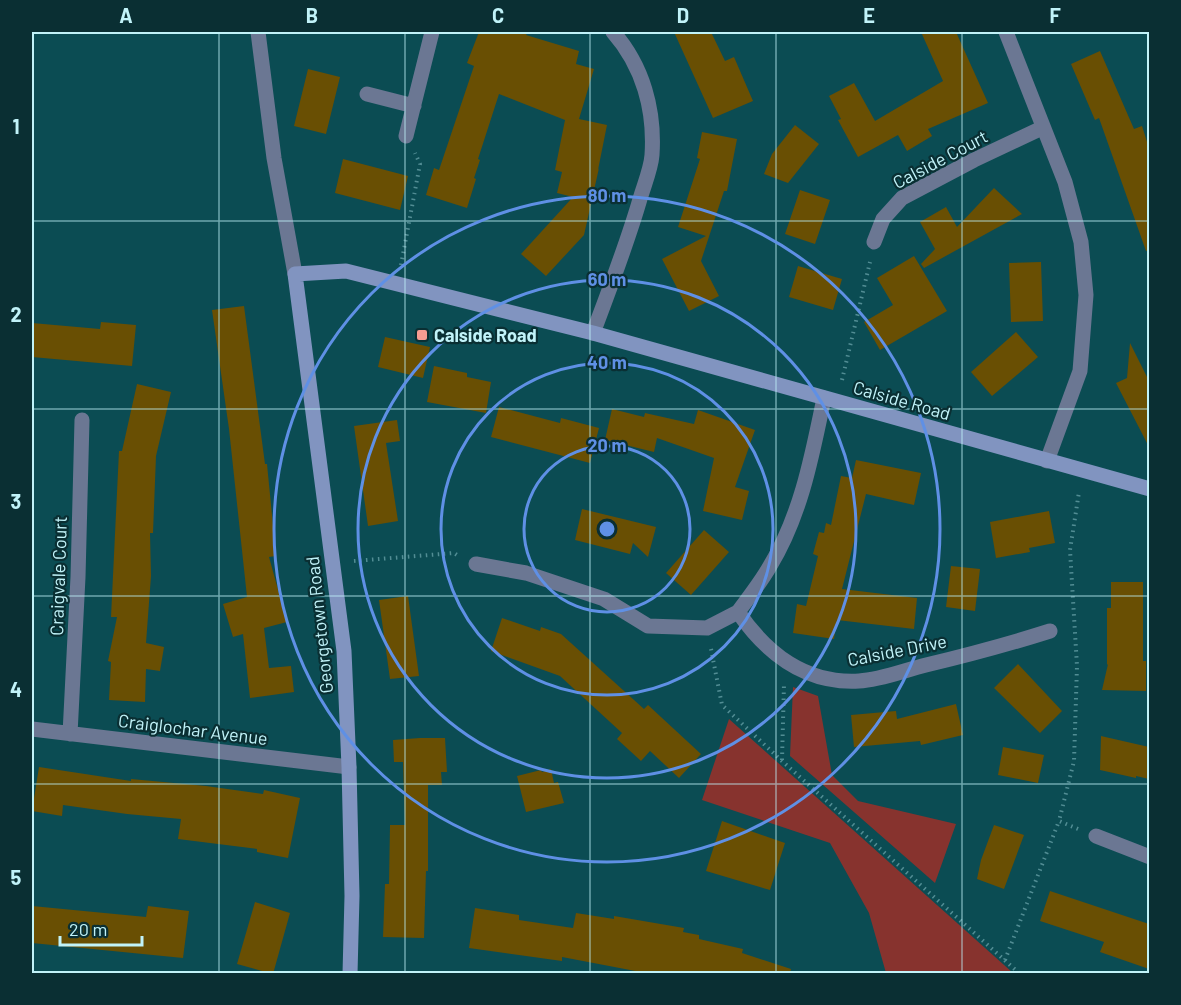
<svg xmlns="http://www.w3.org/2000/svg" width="1181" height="1005" viewBox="0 0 1181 1005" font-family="Barlow,sans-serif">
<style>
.green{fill:#87332e}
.building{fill:#694f03}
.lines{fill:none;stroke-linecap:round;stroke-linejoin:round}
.path{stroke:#528d94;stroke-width:4;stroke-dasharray:1.5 4.5;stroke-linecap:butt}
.street{stroke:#6b7793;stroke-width:15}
.secondary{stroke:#8194c0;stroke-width:15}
.grid{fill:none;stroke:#c1f3f9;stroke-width:1.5;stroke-opacity:0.55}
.ring{fill:none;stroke:#5f90e5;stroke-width:3}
.poi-dot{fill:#f59c92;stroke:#0a2f33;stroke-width:2}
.labels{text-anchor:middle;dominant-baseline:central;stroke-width:4.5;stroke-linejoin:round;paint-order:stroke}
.street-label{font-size:18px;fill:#c1f3f9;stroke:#0a2f33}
.poi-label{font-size:18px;font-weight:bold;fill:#c1f3f9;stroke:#0a2f33;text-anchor:start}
.centre{fill:#5f90e5;stroke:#0a2f33;stroke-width:3}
.ring-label{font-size:18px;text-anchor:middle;font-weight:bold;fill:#5f90e5;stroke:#0a2f33;stroke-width:4.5;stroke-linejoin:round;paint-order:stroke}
.neatline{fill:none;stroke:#c1f3f9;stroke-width:2}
.grid-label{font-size:20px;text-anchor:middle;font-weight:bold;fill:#c1f3f9}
</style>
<rect width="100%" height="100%" fill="#0b4c53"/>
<!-- green -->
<path class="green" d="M793 687 818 696 832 775 858 801 956 824 935 883 790 756Z
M729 719 1013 973H886L869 913 830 843 702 800Z"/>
<!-- building -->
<path class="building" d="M479 32H528L526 35 579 51 576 64 594 69 579 119 607 125 598 170 599 168 584 235 546 276 521 254 573 197 557 193 562 172 555 170 565 120 499 94 478 159 480 160 474 178 476 179 467 208 426 195 434 168 439 170 474 66 467 63Z
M674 32H711L725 61 734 57 753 101 713 118Z
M921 32H956L988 103 928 129 932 136 907 151 898 135 858 157 838 120 841 119 829 96 854 83 875 121 943 81Z
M1100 51 1134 129 1142 126 1149 148V250L1146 251 1099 118 1095 120 1071 64Z
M308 69 340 77 326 134 294 126Z
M795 125 819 144 788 183 764 174 772 154Z
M702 132 737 139 727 191H724L701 261 719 296 689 311 662 259 706 236 678 227 700 159 697 158Z
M343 159 408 176 400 210 335 193Z
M994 188 1022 214 924 268 921 264 935 249 920 222 946 207 957 227Z
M800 190 830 200 815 244 785 234Z
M914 256 947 311 880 350 864 322 893 305 877 278Z
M1041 262 1043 321 1011 322 1009 263Z
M798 266 842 279 833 310 789 297Z
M244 306 265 464H267L276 556 269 557 287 622 264 628 269 668 291 666 294 692 250 698 243 634 233 637 223 604 247 597 229 429 212 310Z
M101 322 136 325 132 366 32 357V323L100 329Z
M1016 332 1038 357 992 396 971 372Z
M385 337 430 347 423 378 378 367Z
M1130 343 1149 381V447L1116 383 1127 378Z
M434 366 467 373V377L491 382 486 413 427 402Z
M137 384 171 392 156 456 153 533H150L151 576 146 643 164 647 160 671 146 669 145 702 109 700 111 662 108 661 117 617H111L119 451H122Z
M499 407 560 423 561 418 599 428 590 463 491 437Z
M612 409 644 417 645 413 694 424 698 410 755 430 735 487 749 491 742 520 703 511 714 458 657 438 654 452 605 440Z
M397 420 400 441 386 443 398 521 368 526 354 426Z
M856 460 921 473 914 505 866 494 842 589 917 598 914 629 837 620 834 639 793 633 797 604 806 606 818 556 813 554 819 532 824 533 826 523 831 525 841 476 852 478Z
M582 509 656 527 648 557 633 543 630 554 575 540Z
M1049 511 1055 543 1029 548 1030 552 996 558 990 522Z
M704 530 729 552 691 595 666 573Z
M951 566 980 569 975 611 946 607Z
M1111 582H1143V661H1146V691L1102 690 1108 664 1107 665V608H1111Z
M408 596 419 676 390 679 379 600Z
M502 618 540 631 541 627 561 634 644 709 648 705 701 754 679 778 650 751 641 761 617 739 622 733 560 676 491 651Z
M1018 664 1062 711 1040 733 994 688Z
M956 704 963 735 921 745 920 741 854 747 851 715 896 711 897 719Z
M1101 736 1149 747V779L1136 776V778L1100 770Z
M420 738H445L447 772H441L442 785H428V871H426L424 938 383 937 385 884H389L390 825H405L403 762H394L393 740Z
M1003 747 1044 755 1038 783 998 775Z
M39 767 131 781V779L206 786 263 794 264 790 300 798 288 858 257 852V849L178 839 181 819 127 814 63 805 62 816 32 811Z
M551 769 554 783 558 782 564 803 526 812 517 776 541 770 542 772Z
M722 821 785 843 770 890 706 871Z
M994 825 1024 835 1004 889 977 879 981 860Z
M1050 891 1149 924V969L1100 952 1104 942 1040 921Z
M255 902 290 913 273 974 237 964Z
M32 906 146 917 148 906 189 911 183 958 32 943Z
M475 908 519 915V920L573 928 576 913 614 919V916L684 928 683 932 699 935V939L743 949 742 953 791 969 790 974H651L562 957V961L469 948Z"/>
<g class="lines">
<!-- path -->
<path class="path" d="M401 265 420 164 415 153
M842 380 870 262
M354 561 454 553 457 555
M711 649 722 705 782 761 1020 974
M782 760 784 684
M1078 829 1059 821 1074 761 1077 666 1070 550 1079 492
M1005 960 1059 821"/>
<!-- street -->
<path class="street" d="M258 32 274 158 295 274
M1006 32 1065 182 1081 242 1086 295 1080 371 1047 461
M367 94 414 106
M406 136 432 32
M874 242 883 219 902 198 974 160 1042 128
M593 333C610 288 627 244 640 199 644 185 651 169 652 155 655 110 643 66 613 32
M824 398C812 456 801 515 770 566 761 582 749 597 738 612 767 654 805 684 859 681 881 680 905 670 926 665 968 655 1009 644 1050 631
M476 564 526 573 604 599 648 626 707 628 738 612
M32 729 349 767
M70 734 78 577 82 420
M1096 836 1150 857"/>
<!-- secondary -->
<path class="secondary" d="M350 974 352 896 349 767 344 651 295 274 346 271 593 333 1150 489"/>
</g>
<!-- grid -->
<path class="grid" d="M219 32V974M405 32V974M590 32V974M776 32V974M962 32V974M32 221H1150M32 409H1150M32 596H1150M32 784H1150"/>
<!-- distance rings -->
<g class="ring">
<circle cx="607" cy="529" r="83"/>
<circle cx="607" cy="529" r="166"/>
<circle cx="607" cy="529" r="249"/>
<circle cx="607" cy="529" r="333"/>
</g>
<!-- markers -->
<rect class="poi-dot" x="416" y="329" width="12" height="12" rx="3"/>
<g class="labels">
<!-- street labels -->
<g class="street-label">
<text transform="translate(940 159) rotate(-28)">Calside Court</text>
<text transform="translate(902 400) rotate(16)">Calside Road</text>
<text transform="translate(58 576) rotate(-88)">Craigvale Court</text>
<text transform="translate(319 625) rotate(-96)">Georgetown Road</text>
<text transform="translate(897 650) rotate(-11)">Calside Drive</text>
<text transform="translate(193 729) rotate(7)">Craiglochar Avenue</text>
</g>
<!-- poi labels -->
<g class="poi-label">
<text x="434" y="335">Calside Road</text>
</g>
</g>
<circle cx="607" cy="529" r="9" class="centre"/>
<g class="ring-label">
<text x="607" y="202">80 m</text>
<text x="607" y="286">60 m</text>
<text x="607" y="369">40 m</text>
<text x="607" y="452">20 m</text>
</g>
<!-- border -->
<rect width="1181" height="1005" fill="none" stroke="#0a2f33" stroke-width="66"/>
<!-- scale -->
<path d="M60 936v9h82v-9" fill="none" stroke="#c1f3f9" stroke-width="3"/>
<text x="69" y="936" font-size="18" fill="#c1f3f9" stroke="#0a2f33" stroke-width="4.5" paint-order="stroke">20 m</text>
<rect x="33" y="33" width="1115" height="939" class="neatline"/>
<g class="grid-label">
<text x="126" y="23">A</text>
<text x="312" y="23">B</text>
<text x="498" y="23">C</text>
<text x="683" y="23">D</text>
<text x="869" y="23">E</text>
<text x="1055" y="23">F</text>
<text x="16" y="134">1</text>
<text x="16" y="322">2</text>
<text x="16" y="509">3</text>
<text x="16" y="697">4</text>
<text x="16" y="885">5</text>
</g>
</svg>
